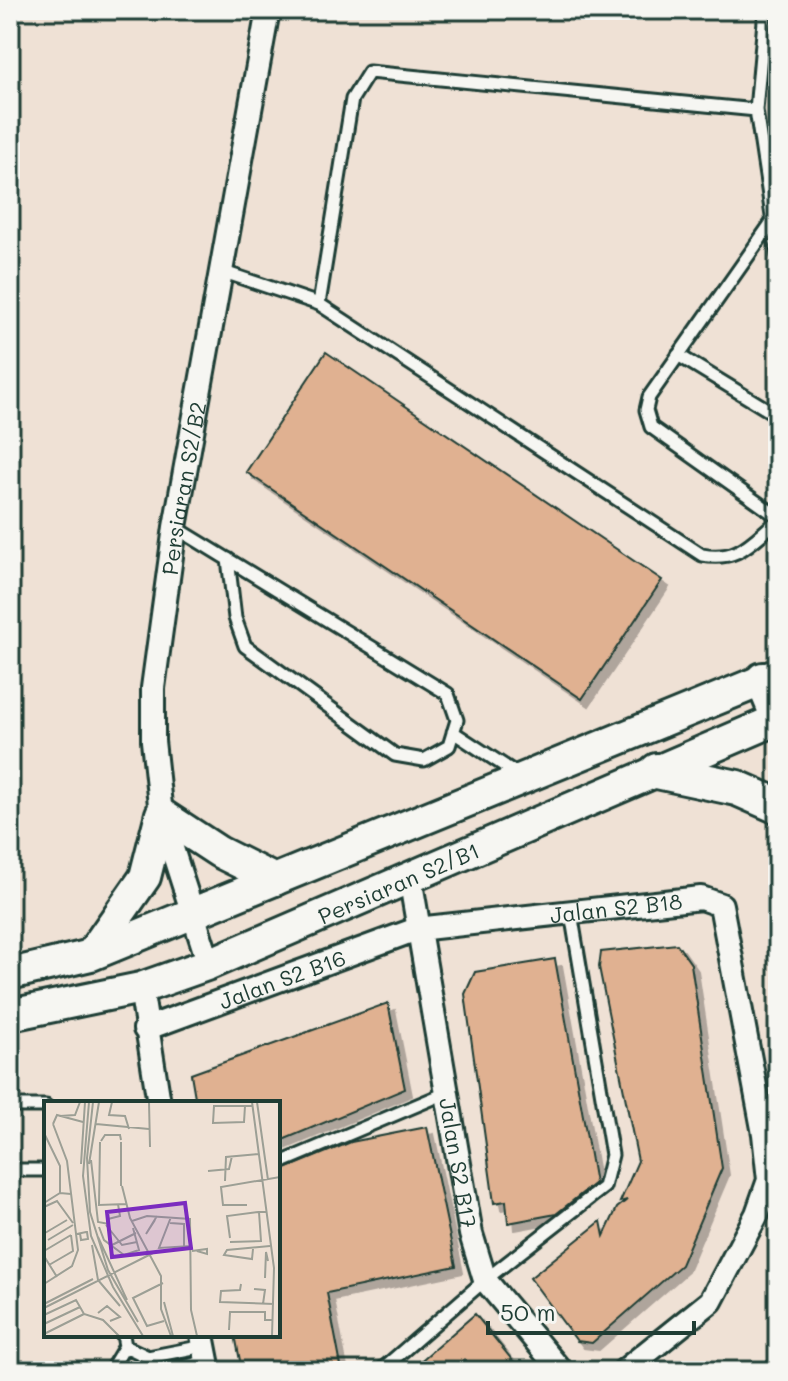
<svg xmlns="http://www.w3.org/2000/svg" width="788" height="1381" viewBox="0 0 788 1381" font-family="Mali,sans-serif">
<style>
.building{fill:#e0b191;stroke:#1f3d34;stroke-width:2;filter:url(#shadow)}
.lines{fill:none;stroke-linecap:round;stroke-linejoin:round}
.lane-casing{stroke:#1f3d34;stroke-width:17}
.street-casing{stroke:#1f3d34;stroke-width:28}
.secondary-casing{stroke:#1f3d34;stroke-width:36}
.primary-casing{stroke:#1f3d34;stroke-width:40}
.lane{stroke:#f6f6f2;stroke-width:11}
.street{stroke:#f6f6f2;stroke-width:22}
.secondary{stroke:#f6f6f2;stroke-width:30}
.primary{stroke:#f6f6f2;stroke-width:34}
.labels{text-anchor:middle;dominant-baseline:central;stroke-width:8;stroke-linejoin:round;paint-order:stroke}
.street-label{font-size:22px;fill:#1f3d34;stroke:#f6f6f2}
.inset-road{fill:none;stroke:#9c9f95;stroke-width:2}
.view{fill:#7b2cbf;fill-opacity:0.15;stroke:#7b2cbf;stroke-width:4}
.inset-edge{fill:none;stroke:#1f3d34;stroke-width:4}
</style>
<defs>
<filter id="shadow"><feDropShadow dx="7" dy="7" stdDeviation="0" flood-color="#0004"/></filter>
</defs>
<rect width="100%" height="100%" fill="#efe1d5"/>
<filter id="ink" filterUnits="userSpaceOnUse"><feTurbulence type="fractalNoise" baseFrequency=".0125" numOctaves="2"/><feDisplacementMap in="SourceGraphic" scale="16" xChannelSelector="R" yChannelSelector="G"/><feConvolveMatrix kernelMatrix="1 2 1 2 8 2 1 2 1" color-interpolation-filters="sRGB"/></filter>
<g filter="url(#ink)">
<!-- building -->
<path class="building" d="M326 352 662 580 582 699 246 472Z
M677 944 691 964 722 1168 681 1265 592 1343 577 1341 530 1278 601 1221 604 1236 617 1208 627 1200 620 1202 638 1161 599 967 601 952Z
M555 959 595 1183 556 1214 508 1223 506 1201 494 1203 465 994 475 972Z
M388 1003 405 1089 278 1142V1103H196L191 1074Z
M427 1127 456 1266 327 1293 342 1371H242L235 1335H278V1172L351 1142Z
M475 1314 521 1371H409Z"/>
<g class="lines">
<defs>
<path id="lane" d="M765 10 756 110 778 256
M772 222 649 397 646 410 651 427 778 517
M221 271 319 304 702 555C738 562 751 542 778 520
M319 304 352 99 369 72 756 110
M678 355 778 416
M175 527 448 694 457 720 449 746 424 760 395 755 245 646 235 618 228 559
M453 732 520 776
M10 1106H46
M278 1164 448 1092
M10 1170H46
M125 1346 148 1357 204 1346
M110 1371 125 1346 123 1335
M167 1371 207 1361
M380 1371 485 1280 604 1187 612 1155 571 913"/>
<g id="street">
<path id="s1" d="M410 877 471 1234 485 1280 561 1371"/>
<path id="s2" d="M209 964 161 814 153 741V688L175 527 268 10"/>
<path d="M141 988 159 1103"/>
<path id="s3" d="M145 1029 417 929 701 898 721 905 764 1134 769 1180 757 1214 711 1301 624 1371"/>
<path d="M202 1335 209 1371"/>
</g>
<g id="secondary">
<path d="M92 953 145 877 161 814 219 852 275 880"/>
<path d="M10 974 91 955 778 674"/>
<path id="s4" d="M10 1015 141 988 209 964 778 719"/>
</g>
<path id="primary" d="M763 680 778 716
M657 771 737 788 778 806"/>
</defs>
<!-- lane casing -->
<use href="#lane" class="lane-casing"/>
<!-- street casing -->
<use href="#street" class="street-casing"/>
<!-- secondary casing -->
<use href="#secondary" class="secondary-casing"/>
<!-- primary casing -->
<use href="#primary" class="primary-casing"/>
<!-- lane -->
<use href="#lane" class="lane"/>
<!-- street -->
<use href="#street" class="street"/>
<!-- secondary -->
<use href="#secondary" class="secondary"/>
<!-- primary -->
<use href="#primary" class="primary"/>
</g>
</g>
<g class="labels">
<!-- street labels -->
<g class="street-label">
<text stroke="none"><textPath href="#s2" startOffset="486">Persiaran S2/B2</textPath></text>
<text stroke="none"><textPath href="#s4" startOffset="412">Persiaran S2/B1</textPath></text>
<text stroke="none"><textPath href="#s3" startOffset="490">Jalan S2 B18</textPath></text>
<text stroke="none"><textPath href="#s3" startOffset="146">Jalan S2 B16</textPath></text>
<text stroke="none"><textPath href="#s1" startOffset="290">Jalan S2 B17</textPath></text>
</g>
</g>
<!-- overview -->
<g transform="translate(44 1101)">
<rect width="236" height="236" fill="#efe1d5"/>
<path class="inset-road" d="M45 1 39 75 47 135 69 186 99 235M49 1 43 57 46 111 64 169 94 221M68 1 65 14 81 15 85 28M105 1 106 46M208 1 230 167 228 235M213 1 224 79M201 5 200 21 169 22 170 5H209M16 15 31 14 36 1M9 23 13 14 39 21M52 23 105 28M0 32 16 65V92M57 40 61 34H76L77 39M56 41 55 104 82 103M77 41V85M47 59 54 121 65 123M37 63 41 1M45 63 55 1M164 70 185 68 188 55M181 80 182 56 214 53M78 85 86 117 117 175V208L127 235M0 102 16 92 27 93M203 104H179L177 86 236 76M0 106 13 100 29 122M127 116 115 147 147 145M64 118 76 115 74 103M111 119 102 133 113 115M88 120 103 115 146 118 147 209 153 235M126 122 140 123V146M62 124 78 144 93 141M55 126 60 139 80 154 95 149 89 127M1 132 23 119M33 133 42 131H43L44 138 37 139 36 132M54 136 83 199M186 137 183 115 214 111M4 139 29 124M186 141 217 140 215 111H222M48 144 54 179 76 205M66 145 92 132M209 148 208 158 180 154 183 149 226 145M0 150 27 134M148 150 163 148V153L153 150M0 155 13 176M5 164 29 150 27 134M221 177 222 151 224 160M119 182 89 197 103 225 120 220M0 183 28 165 34 149 23 60 9 23M197 183 196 189 177 190 176 201 230 203M210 188 221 189 219 203M120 201 129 235M0 203 49 178M0 207 109 152M54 212 63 205 76 216 66 220M0 214 32 199 40 213 59 219 75 235M0 223 36 206M185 229 186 211H221V219H229M0 233 40 213"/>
<path class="view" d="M141 102 147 147 68 156 63 111Z"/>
<rect width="236" height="236" class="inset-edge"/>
</g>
<!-- margin -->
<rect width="788" height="1381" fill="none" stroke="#f6f6f2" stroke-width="40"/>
<rect x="20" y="20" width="748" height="1341" fill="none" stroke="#1f3d34" stroke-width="3" filter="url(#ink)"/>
<!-- scale -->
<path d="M488 1321v12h206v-12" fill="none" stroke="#1f3d34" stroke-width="4"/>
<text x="500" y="1321" font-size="24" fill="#1f3d34" stroke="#f6f6f2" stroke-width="6" paint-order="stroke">50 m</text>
</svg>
